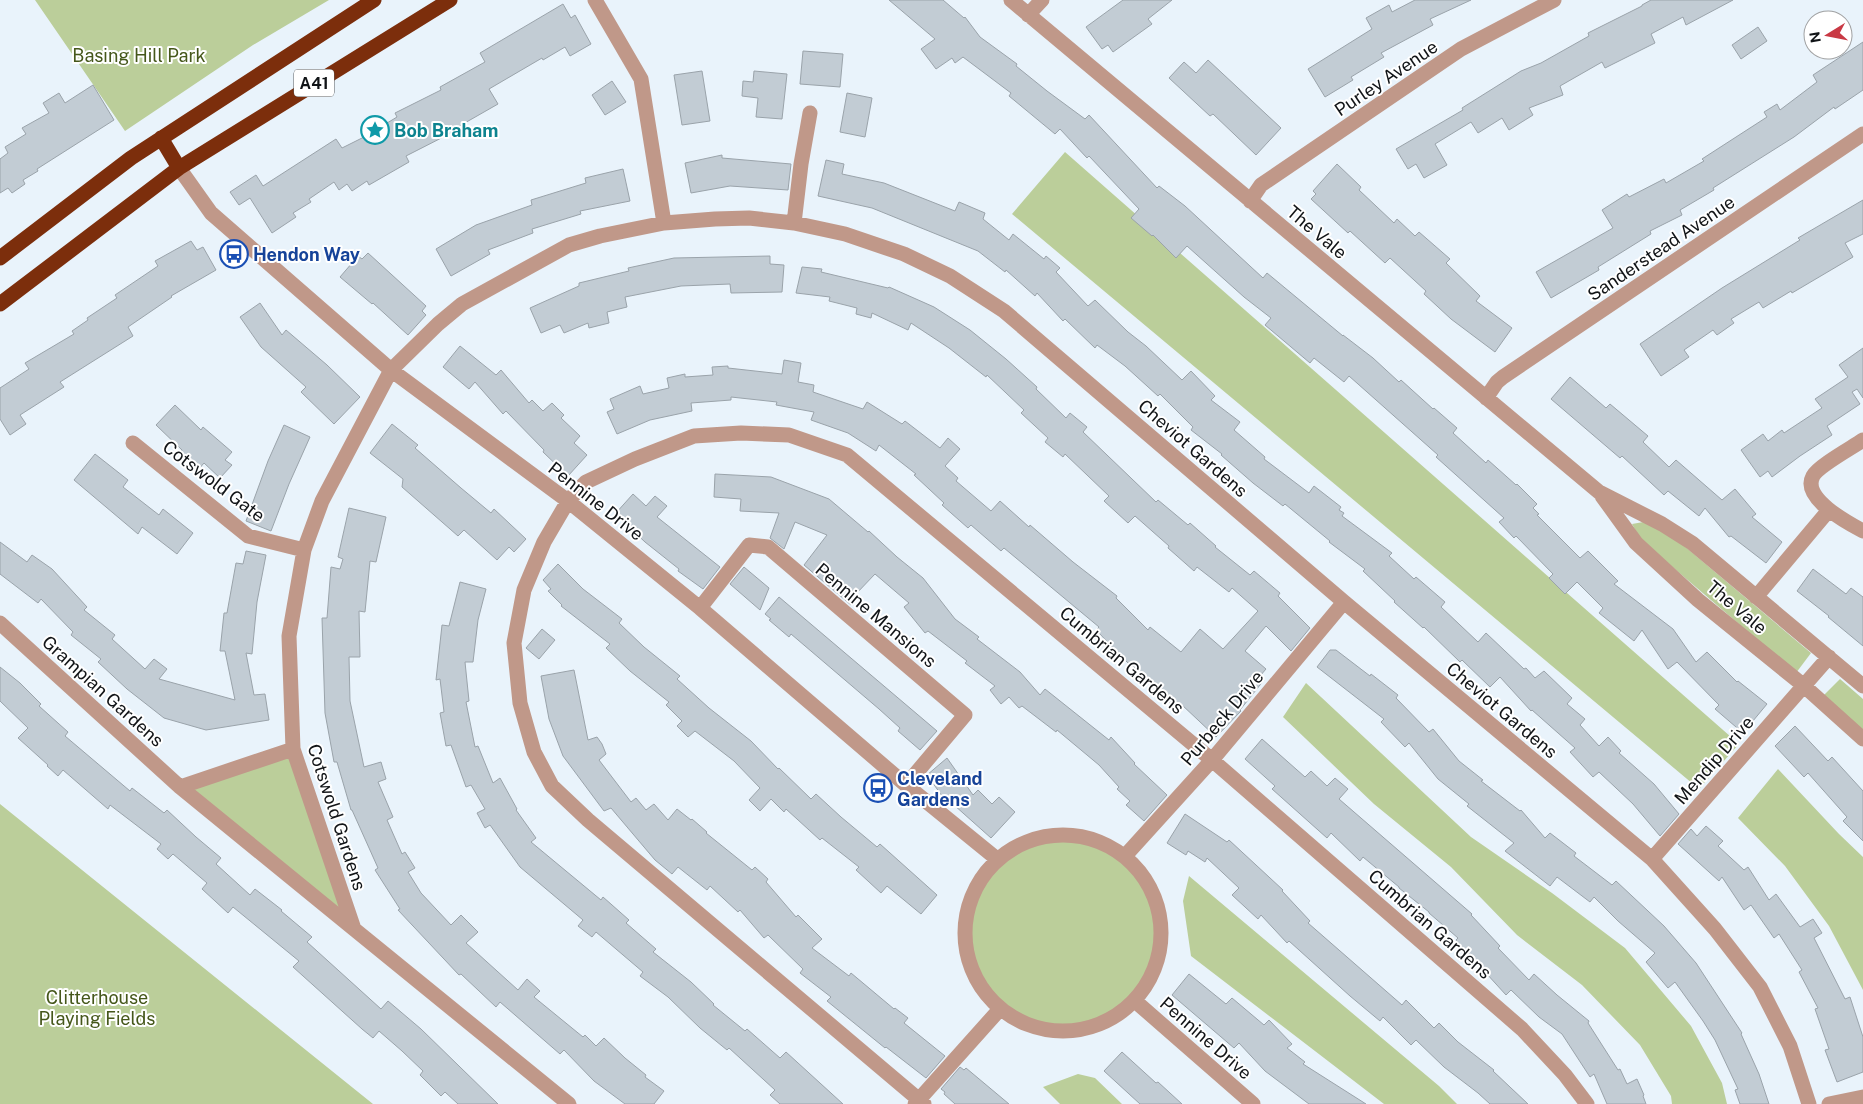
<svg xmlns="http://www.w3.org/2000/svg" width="1863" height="1104" viewBox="0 0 1863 1104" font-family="'Public Sans',sans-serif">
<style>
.green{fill:#bbce9a}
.building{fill:#c2ccd4;stroke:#9aa3aa}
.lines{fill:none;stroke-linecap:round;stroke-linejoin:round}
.minor{stroke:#c09889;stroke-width:15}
.highway{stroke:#7c2e0c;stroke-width:15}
.labels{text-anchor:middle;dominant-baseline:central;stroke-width:4;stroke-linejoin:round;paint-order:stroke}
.shield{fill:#fff;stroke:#585a5d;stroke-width:1}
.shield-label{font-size:16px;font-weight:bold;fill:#111417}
.park-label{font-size:18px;fill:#45571a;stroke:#fff}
.street-label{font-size:18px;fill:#111417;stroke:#fff}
.culture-label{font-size:18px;font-weight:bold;fill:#0d838f;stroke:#fff;text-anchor:start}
.transit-label{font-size:18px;font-weight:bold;fill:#164399;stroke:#fff;text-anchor:start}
</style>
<rect width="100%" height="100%" fill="#e9f3fb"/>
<!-- green -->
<path class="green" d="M35 0H329L253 45 125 131Z
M1065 152 1739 744 1699 789 1012 214Z
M1649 521 1676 539 1811 653 1796 673 1641 540 1632 524Z
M1840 679 1863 699V732L1823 696Z
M1306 683 1471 837 1552 893 1625 948 1691 1026 1722 1083 1727 1104H1672L1671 1096 1640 1045 1582 985 1517 935 1451 867 1374 804 1283 717Z
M293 749 354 929 180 787Z
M1778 769 1839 834 1863 857V990L1829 926 1785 866 1738 818Z
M0 804 373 1104H0Z
M965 933a98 98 0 1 1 196 0a98 98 0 1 1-196 0Z
M1189 876 1439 1086 1457 1104H1384L1191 956 1183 901Z
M1078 1074 1095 1078 1122 1104H1060L1043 1087Z"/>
<!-- building -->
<path class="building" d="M889 0H943L964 18 965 17 980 37 1017 64 1016 66 1047 91 1085 119 1089 115 1157 188 1159 186 1185 206 1263 278 1267 273 1343 336V335L1373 358 1399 382 1401 380 1433 409 1434 408 1457 428 1453 433 1486 463 1488 460 1516 485 1517 484 1537 504 1533 508 1539 514 1537 515 1580 558 1588 551 1618 581 1614 584 1673 629 1696 662 1707 652 1737 682 1738 681 1767 704 1743 733 1715 709 1719 705 1677 662 1668 669 1642 630 1634 641 1599 613 1603 608 1577 582 1565 594 1549 578 1553 574 1516 536 1514 538 1499 522 1504 518 1436 457 1438 455 1349 376 1344 382 1314 358 1310 363 1265 325 1271 318 1244 297 1187 246 1176 258 1153 235 1152 236 1131 218 1139 209 1089 156 1087 158 1060 129 1055 134 1009 96 1011 93 963 57 955 63 952 58 936 69 921 49 935 39Z
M1123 0H1172L1148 19 1152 24 1113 52 1108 45 1102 49 1086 27Z
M1415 0H1471L1430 19 1433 25 1381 53 1384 57 1351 77 1353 80 1325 97 1308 69 1372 29 1366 18 1389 5 1392 12Z
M1651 0H1733L1686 25 1683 17 1651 34 1655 43 1605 68 1602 62 1560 86 1563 95 1529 108 1533 115 1509 130 1502 118 1478 133 1471 122 1435 144 1447 165 1424 178 1416 164 1408 169 1396 149 1463 110 1462 108 1521 71 1541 63 1589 36 1588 33 1642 6V5Z
M563 4 571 18 575 15 591 44 570 56 565 47 543 60 542 58 489 89 498 104 456 128 457 130 406 156 409 162 369 185 367 181 352 191 347 184 339 190 334 182 309 199 311 202 293 213 296 217 272 233 250 198 239 205 230 192 256 175 263 186 336 139 342 148 364 137 397 117 395 113 441 90 440 87 485 62 480 53Z
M1758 27 1767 41 1741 59 1732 45Z
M1863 42V90L1835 109 1834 107 1794 137 1713 188 1714 190 1680 210 1682 215 1650 231 1651 234 1598 267 1599 270 1551 298 1536 272 1613 228 1602 210 1627 194 1629 197 1664 179 1666 183 1704 161 1702 159 1767 117 1764 112 1777 104 1780 110 1817 82 1813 75Z
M803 51 843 54 840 87 800 84Z
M1208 60 1281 128 1256 155 1213 114 1210 116 1169 78 1184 62 1196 73Z
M702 71 710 121 682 125 674 75Z
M754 71 787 74 782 119 756 117 758 98 742 96 743 81 753 82Z
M612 81 626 102 605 115 592 95Z
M93 85 114 120 37 169 38 171 23 180 25 184 12 193 8 188 0 193V159L8 153 5 147 26 134 22 128 49 113 43 103 59 93 65 103Z
M847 93 872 98 865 137 840 132Z
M722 155V158L791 164 788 190 730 186 691 193 685 163Z
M826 160 844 164 842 174 884 183 955 211 959 202 985 213 983 219 1009 240 1013 234 1044 259 1046 256 1060 268 1056 272 1088 306 1095 300 1128 332 1146 346 1182 380 1191 371 1215 396 1211 400 1240 422 1234 430 1265 457 1264 459 1309 493 1314 486 1341 507 1339 510 1344 513 1342 516 1392 553 1389 556 1414 579 1416 577 1445 602 1441 607 1478 642 1486 633 1524 669 1526 668 1535 678 1544 671 1572 698 1567 704 1585 719 1580 725 1599 746 1608 737 1621 751 1619 753 1654 784 1679 814 1660 836 1633 804 1599 772 1593 777 1570 752 1575 748 1532 710 1531 711 1500 677 1490 687 1462 660 1460 662 1424 627 1423 628 1394 602 1395 601 1363 571 1365 569 1329 542 1330 541 1285 504 1283 506 1253 483 1221 455 1222 454 1191 430 1193 427 1160 394 1158 396 1125 366 1097 345 1095 348 1065 319 1063 321 1037 293 1035 296 1006 270 1005 272 978 251 872 208 818 196Z
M1337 164 1361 187 1359 190 1394 223 1397 219 1415 236 1419 232 1450 259 1446 263 1480 296 1476 301 1512 328 1495 352 1451 319 1424 294 1426 291 1390 258 1385 263 1350 231 1348 233 1311 199 1316 194 1313 191Z
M623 169 630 201 580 211 581 214 532 229 533 233 488 250 490 254 451 276 436 249 476 225 532 205 531 200 586 183 585 178Z
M1863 200V234L1845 243 1853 257 1792 293 1791 291 1763 308 1759 302 1731 319 1734 323 1717 335 1713 330 1684 350 1689 357 1661 376 1640 344 1722 288 1800 240 1798 238Z
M191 241 197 250 203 247 216 270 171 296 172 297 128 327 133 336 60 382 64 387 20 415 26 424 10 435 0 419V388L29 369 25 363 74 334 72 331 88 320 87 318 117 298 115 295 158 266 155 261Z
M368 253 426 306 422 311 426 315 408 335 373 303 372 304 340 277 358 256 362 259Z
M770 256V264L784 265 782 292 731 293 730 284 681 286 625 297 627 307 607 312 609 323 589 328 588 323 564 333 560 325 541 333 530 308 579 286V283L629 271 628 268 674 258Z
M802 267 822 269 821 272 888 288 889 287 934 307 970 330 1006 359 1037 387 1036 389 1066 418 1070 413 1087 427 1083 432 1156 502 1158 500 1188 525 1190 523 1216 546 1215 547 1250 575 1254 571 1280 593 1278 596 1310 628 1291 651 1266 626 1245 651 1266 669 1260 676 1264 680 1240 710 1241 711 1216 737 1181 704 1174 709 1153 682 1127 662 1096 630 1099 627 1004 548 1001 551 971 525 968 528 942 505 944 503 914 475 916 474 879 445 876 451 848 433 811 420 814 412 776 405 777 402 731 397V400L691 403 692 411 650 420 617 434 607 412 614 409 610 399 640 386 643 394 669 388 667 378 685 374V377L713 375 712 367 728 366V368L782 374 784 360 801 363 798 382 814 385 813 392 863 409 867 402 902 424 905 421 940 448 948 438 960 449 945 466 958 478 956 481 991 511 1000 501 1029 527 1030 525 1073 562 1117 596 1116 598 1148 630 1150 627 1181 652 1200 629 1223 649 1258 611 1232 588 1229 592 1197 567 1194 571 1168 548 1169 546 1135 516 1128 523 1104 501 1109 496 1065 454 1063 457 1045 442 1048 438 1021 413 1024 410 987 375 986 377 949 348 911 323 908 330 872 313 871 318 856 314 857 308 829 301 830 297 796 293Z
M260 303 282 335 286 330 327 365 360 397 334 424 301 392 306 387 261 347 240 317Z
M460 346 496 375 501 370 529 403 532 400 543 411 552 403 564 415 561 418 580 436 574 443 587 455 568 476 543 452 544 450 506 411 503 414 475 382 469 389 443 367Z
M1863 348V398L1857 389 1852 392 1860 404 1827 426 1832 435 1800 456 1772 477 1768 471 1760 477 1741 450 1763 434 1768 441 1782 430 1784 433 1822 408 1815 399 1848 377 1839 365Z
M1570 377 1606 408 1610 404 1648 436 1643 442 1669 467 1676 460 1722 500 1735 489 1756 514 1752 517 1782 542 1766 563 1731 536 1729 537 1705 508 1699 516 1668 491 1664 495 1622 456 1620 458 1551 399Z
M175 405 201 430 203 427 232 452 225 460 232 465 220 478 204 463 198 470 180 454 182 450 156 425Z
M392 424 418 445 415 448 461 488 491 513 494 509 526 539 514 552 509 547 497 560 464 530 458 536 402 487 403 479 370 453Z
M284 425 310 437 289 484 271 531 246 521 268 461Z
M95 454 128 480 123 487 159 515 163 509 193 533 177 554 142 527 138 534 74 480Z
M715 474 771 477 829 499 868 532 869 531 897 557 923 578 955 619 979 637 977 639 1020 672 1040 695 1045 689 1109 740 1111 737 1135 763 1134 764 1167 795 1144 821 1126 805 1130 801 1117 789 1119 787 1099 765 1057 730 1056 732 1022 706 1019 708 1009 697 1001 704 990 690 995 686 965 663 967 661 928 631 925 633 904 607 909 603 875 574 855 595 858 598 851 605 804 565 827 535 795 522 784 549 770 538 779 513 740 511 741 499 714 497Z
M633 494 646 506 655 496 667 506 657 517 720 567 703 589 678 571 679 569 645 542 615 514Z
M349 508 386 517 376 562 370 561 365 612 359 611 360 657H349L350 701 364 767 381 762 386 779 378 782 393 817 387 820 402 854 405 852 415 868 408 872 421 893 451 925 461 915 478 932 466 943 518 990 527 979 540 991 534 997 583 1037 585 1035 596 1046 604 1038 625 1058 646 1075 645 1077 664 1091 654 1104H625L594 1081 564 1050 560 1054 500 1002 496 1007 461 974 459 975 398 910 400 909 375 870 378 868 352 810H351L337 762H334L325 713 322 618H327L331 567 340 569 343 559 338 557Z
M0 542 27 562 32 555 52 569 87 607 84 610 115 635 112 639 145 669 154 659 167 669 159 679 235 700 225 651H220L224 613H227L236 563 243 564 246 551 266 555 257 602 252 654 246 653 254 695 265 694 269 720 206 730 164 718 127 689 98 662 101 659 71 635 73 632 41 599 38 603 0 574Z
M558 564 583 589 622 619 619 623 644 647 680 676 677 679 709 708 751 741 778 769 779 768 811 799 816 794 841 817 877 847 880 844 937 895 921 914 887 886 881 893 856 870 859 867 822 838 820 840 786 809 784 812 771 799 760 811 749 800 760 788 734 761 695 731 688 737 677 726 682 721 666 705 669 702 630 671 606 648 610 644 561 606 562 605 548 591 551 589 543 580Z
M744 567 769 588 760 610 730 584Z
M1813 569 1846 594 1851 588 1863 597V646L1828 617 1829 616 1797 591Z
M460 582 486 589 478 620 473 662H465L469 701 466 702 475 747 478 746 493 783 500 778 517 809 516 810 536 838 531 842 601 900 603 897 629 920 626 923 656 949 653 952 691 982 714 1004 713 1005 745 1031 747 1029 780 1058 786 1052 843 1104H780L770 1095 775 1090 729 1048 727 1050 700 1028 668 997 640 976 643 972 596 932 592 937 578 926 583 920 520 867 490 825 485 828 477 813 485 809 471 785 466 787 451 745 446 746 440 713 444 712 440 679 436 680 442 625 449 626Z
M779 597 937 731 920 750 898 731 900 728 879 709 791 634 789 637 769 620 771 619 765 614Z
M542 629 555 640 539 659 526 648Z
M1330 650H1336L1370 676 1371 674 1398 695 1396 698 1429 732 1433 729 1459 761 1483 780 1481 781 1520 811 1521 810 1545 838 1550 833 1576 853 1574 856 1612 885 1616 881 1664 926 1696 963 1742 1033 1741 1034 1759 1074 1769 1104H1740L1735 1090 1738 1089 1715 1040 1703 1021 1675 982 1668 988 1646 962 1655 953 1618 921 1594 897 1590 902 1557 877 1550 886 1505 851 1514 843 1467 806 1469 804 1438 779 1409 743 1405 747 1381 722 1384 719 1317 667Z
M0 667 20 683 41 704 39 706 68 732 65 736 130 791 132 788 164 813 167 810 196 837 221 858 216 864 250 895 255 889 282 910 281 911 312 937 307 942 381 1009 388 1001 421 1029 498 1104H458L445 1092 441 1096 420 1075 423 1071 402 1051 379 1031 373 1038 362 1029 293 967 299 961 233 907 228 913 202 889 207 883 173 854 168 859 157 849 161 844 110 805 108 809 63 770 58 776 47 766 48 765 18 738 28 728 0 701Z
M574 670 588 740 597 737 602 744 606 754 599 760 631 802 636 798 646 810 654 804 668 820 677 809 691 820 692 819 707 832 706 833 752 870 755 867 768 879 766 882 796 917 798 915 822 939 812 948 849 976 851 973 894 1009 895 1008 908 1018 904 1023 945 1056 926 1078 886 1047 885 1048 827 1001 831 997 800 973 803 969 768 935 764 938 740 910 738 912 710 886 707 890 678 867 672 874 655 860 611 808 604 811 563 756 549 719 541 676Z
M1795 726 1828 761 1832 757 1863 791V841L1843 821 1847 817 1808 773 1804 777 1775 746Z
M1262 739 1305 777 1311 771 1327 786 1335 778 1348 789 1339 799 1472 914 1471 915 1500 946 1498 948 1529 980 1534 974 1557 995 1589 1021 1588 1023 1618 1070 1620 1069 1627 1084 1637 1079 1644 1095 1643 1096 1646 1104H1607L1594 1074 1590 1077 1562 1034 1539 1017 1511 990 1506 995 1456 940 1458 938 1429 913V912L1399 888V887L1363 857 1360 861 1331 833 1327 838 1272 789 1275 786 1245 759Z
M947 758 973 795 978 790 992 804 999 797 1015 812 991 838 954 805 950 807 927 775Z
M1185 814 1227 842 1229 840 1283 890 1282 891 1310 921 1308 923 1402 1005 1406 1000 1434 1028 1439 1023 1458 1042 1494 1070 1493 1071 1528 1104H1490L1478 1093 1444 1067 1416 1040 1411 1045 1383 1017 1380 1021 1350 996 1289 941 1287 943 1261 915 1258 919 1232 895 1239 888 1207 858 1205 862 1188 851 1186 855 1167 843Z
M1706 826 1723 841 1718 846 1744 870 1748 867 1769 900 1776 894 1800 927 1813 919 1822 933 1814 938 1845 999 1850 997 1863 1037V1072L1837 1082 1825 1050 1829 1049 1815 1009 1818 1008 1799 972 1802 970 1779 934 1774 938 1751 905 1744 910 1722 877 1719 881 1678 844 1691 829 1697 836Z
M1189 974 1226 1004 1232 998 1264 1025 1269 1020 1292 1044 1287 1048 1305 1062 1303 1064 1366 1104H1309L1265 1071 1239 1043 1234 1048 1172 995Z
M1122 1052 1156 1083 1158 1082 1182 1104H1140L1104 1071Z
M960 1067 964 1070 966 1068 1009 1104H955L944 1094 945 1092 941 1089Z"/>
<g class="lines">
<!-- minor -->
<path class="minor" d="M595 0 641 79 664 223
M1011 0 1599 492 1662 524 1692 543 1863 686
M1028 15 1042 0
M179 168 211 213 391 370 568 501 700 608 906 785 997 859
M1250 201 1261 185 1461 49 1554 0
M794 223 801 164 810 113
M1486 398 1497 382 1503 377 1863 134
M1863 440C1853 447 1818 466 1813 476 1801 498 1848 523 1863 531
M133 443 248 536 304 550
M1602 496 1636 543 1698 600 1803 685 1863 739
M1756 597 1829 510
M700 608 749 545 768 547 965 715 906 785
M0 623 180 787 354 929
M180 787 293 749
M965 933a98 98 0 1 1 196 0a98 98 0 1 1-196 0Z
M1125 856 1212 760 1344 602
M1652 859 1829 657
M1135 1001 1253 1104
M569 1104 354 929 293 749 289 636 304 550 322 501 391 370 438 324 462 304 569 245 600 236 664 223 715 219 749 218 794 223 845 234 904 254 950 276 1004 311 1344 602 1652 859 1715 929 1760 987 1790 1046 1809 1104
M915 1104 1000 1009
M924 1104 588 820 552 786 534 752 520 703 514 643 524 590 544 542 568 501 586 482 635 459 694 436 741 433 789 435 847 455 1212 760 1522 1029 1565 1075 1587 1104
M1829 1104 1863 1097"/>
<!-- highway -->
<path class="highway" d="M161 138 179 168
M0 258 131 158 374 0
M0 304 179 168 450 0"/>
</g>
<!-- icons -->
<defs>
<symbol id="sight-ring" viewBox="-11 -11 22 22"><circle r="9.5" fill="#fff" stroke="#0f9aa8" stroke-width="1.5"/><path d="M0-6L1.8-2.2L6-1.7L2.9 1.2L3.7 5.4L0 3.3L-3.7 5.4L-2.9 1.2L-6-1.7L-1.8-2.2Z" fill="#0f9aa8"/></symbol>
<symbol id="bus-ring" viewBox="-11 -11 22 22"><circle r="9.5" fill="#fff" stroke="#1a4fb4" stroke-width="1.5"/><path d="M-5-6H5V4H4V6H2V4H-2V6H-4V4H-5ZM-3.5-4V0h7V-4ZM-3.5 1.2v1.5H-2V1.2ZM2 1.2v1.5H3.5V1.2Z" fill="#1a4fb4"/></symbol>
</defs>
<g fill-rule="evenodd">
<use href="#sight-ring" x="359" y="114" width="32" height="32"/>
<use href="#bus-ring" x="218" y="238" width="32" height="32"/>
<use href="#bus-ring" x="862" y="772" width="32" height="32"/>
</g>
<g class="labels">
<!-- shield labels -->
<rect class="shield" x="294" y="69.5" width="40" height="27" rx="4"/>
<g class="shield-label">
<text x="314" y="83">A41</text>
</g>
<!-- park labels -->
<g class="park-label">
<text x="139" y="55">Basing Hill Park</text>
<text x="97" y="997">Clitterhouse<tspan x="97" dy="21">Playing Fields</tspan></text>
</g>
<!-- street labels -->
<g class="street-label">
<text transform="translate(1386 78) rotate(-34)">Purley Avenue</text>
<text transform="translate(1317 232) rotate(40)">The Vale</text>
<text transform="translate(1661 248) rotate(-34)">Sanderstead Avenue</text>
<text transform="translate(1193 448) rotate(41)">Cheviot Gardens</text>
<text transform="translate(214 481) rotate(37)">Cotswold Gate</text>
<text transform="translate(596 501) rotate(38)">Pennine Drive</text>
<text transform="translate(1737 607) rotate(40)">The Vale</text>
<text transform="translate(876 615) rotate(40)">Pennine Mansions</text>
<text transform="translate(1122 660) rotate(40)">Cumbrian Gardens</text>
<text transform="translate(103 691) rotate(42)">Grampian Gardens</text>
<text transform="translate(1502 710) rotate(40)">Cheviot Gardens</text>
<text transform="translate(1222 718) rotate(-50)">Purbeck Drive</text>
<text transform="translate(1714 760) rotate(-49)">Mendip Drive</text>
<text transform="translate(337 817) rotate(72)">Cotswold Gardens</text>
<text transform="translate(1430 924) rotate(41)">Cumbrian Gardens</text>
<text transform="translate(1206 1038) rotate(41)">Pennine Drive</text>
</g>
<!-- culture labels -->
<g class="culture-label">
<text x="394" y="130">Bob Braham</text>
</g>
<!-- transit labels -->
<g class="transit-label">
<text x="253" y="254">Hendon Way</text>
<text x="897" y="778">Cleveland<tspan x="897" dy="21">Gardens</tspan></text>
</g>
</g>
<!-- north arrow -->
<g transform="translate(1828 35) rotate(260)"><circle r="24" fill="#ffffff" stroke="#a0a1a2"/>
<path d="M0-4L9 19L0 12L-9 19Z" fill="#c93944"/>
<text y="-8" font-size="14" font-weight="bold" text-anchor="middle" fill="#111417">N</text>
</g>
</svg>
